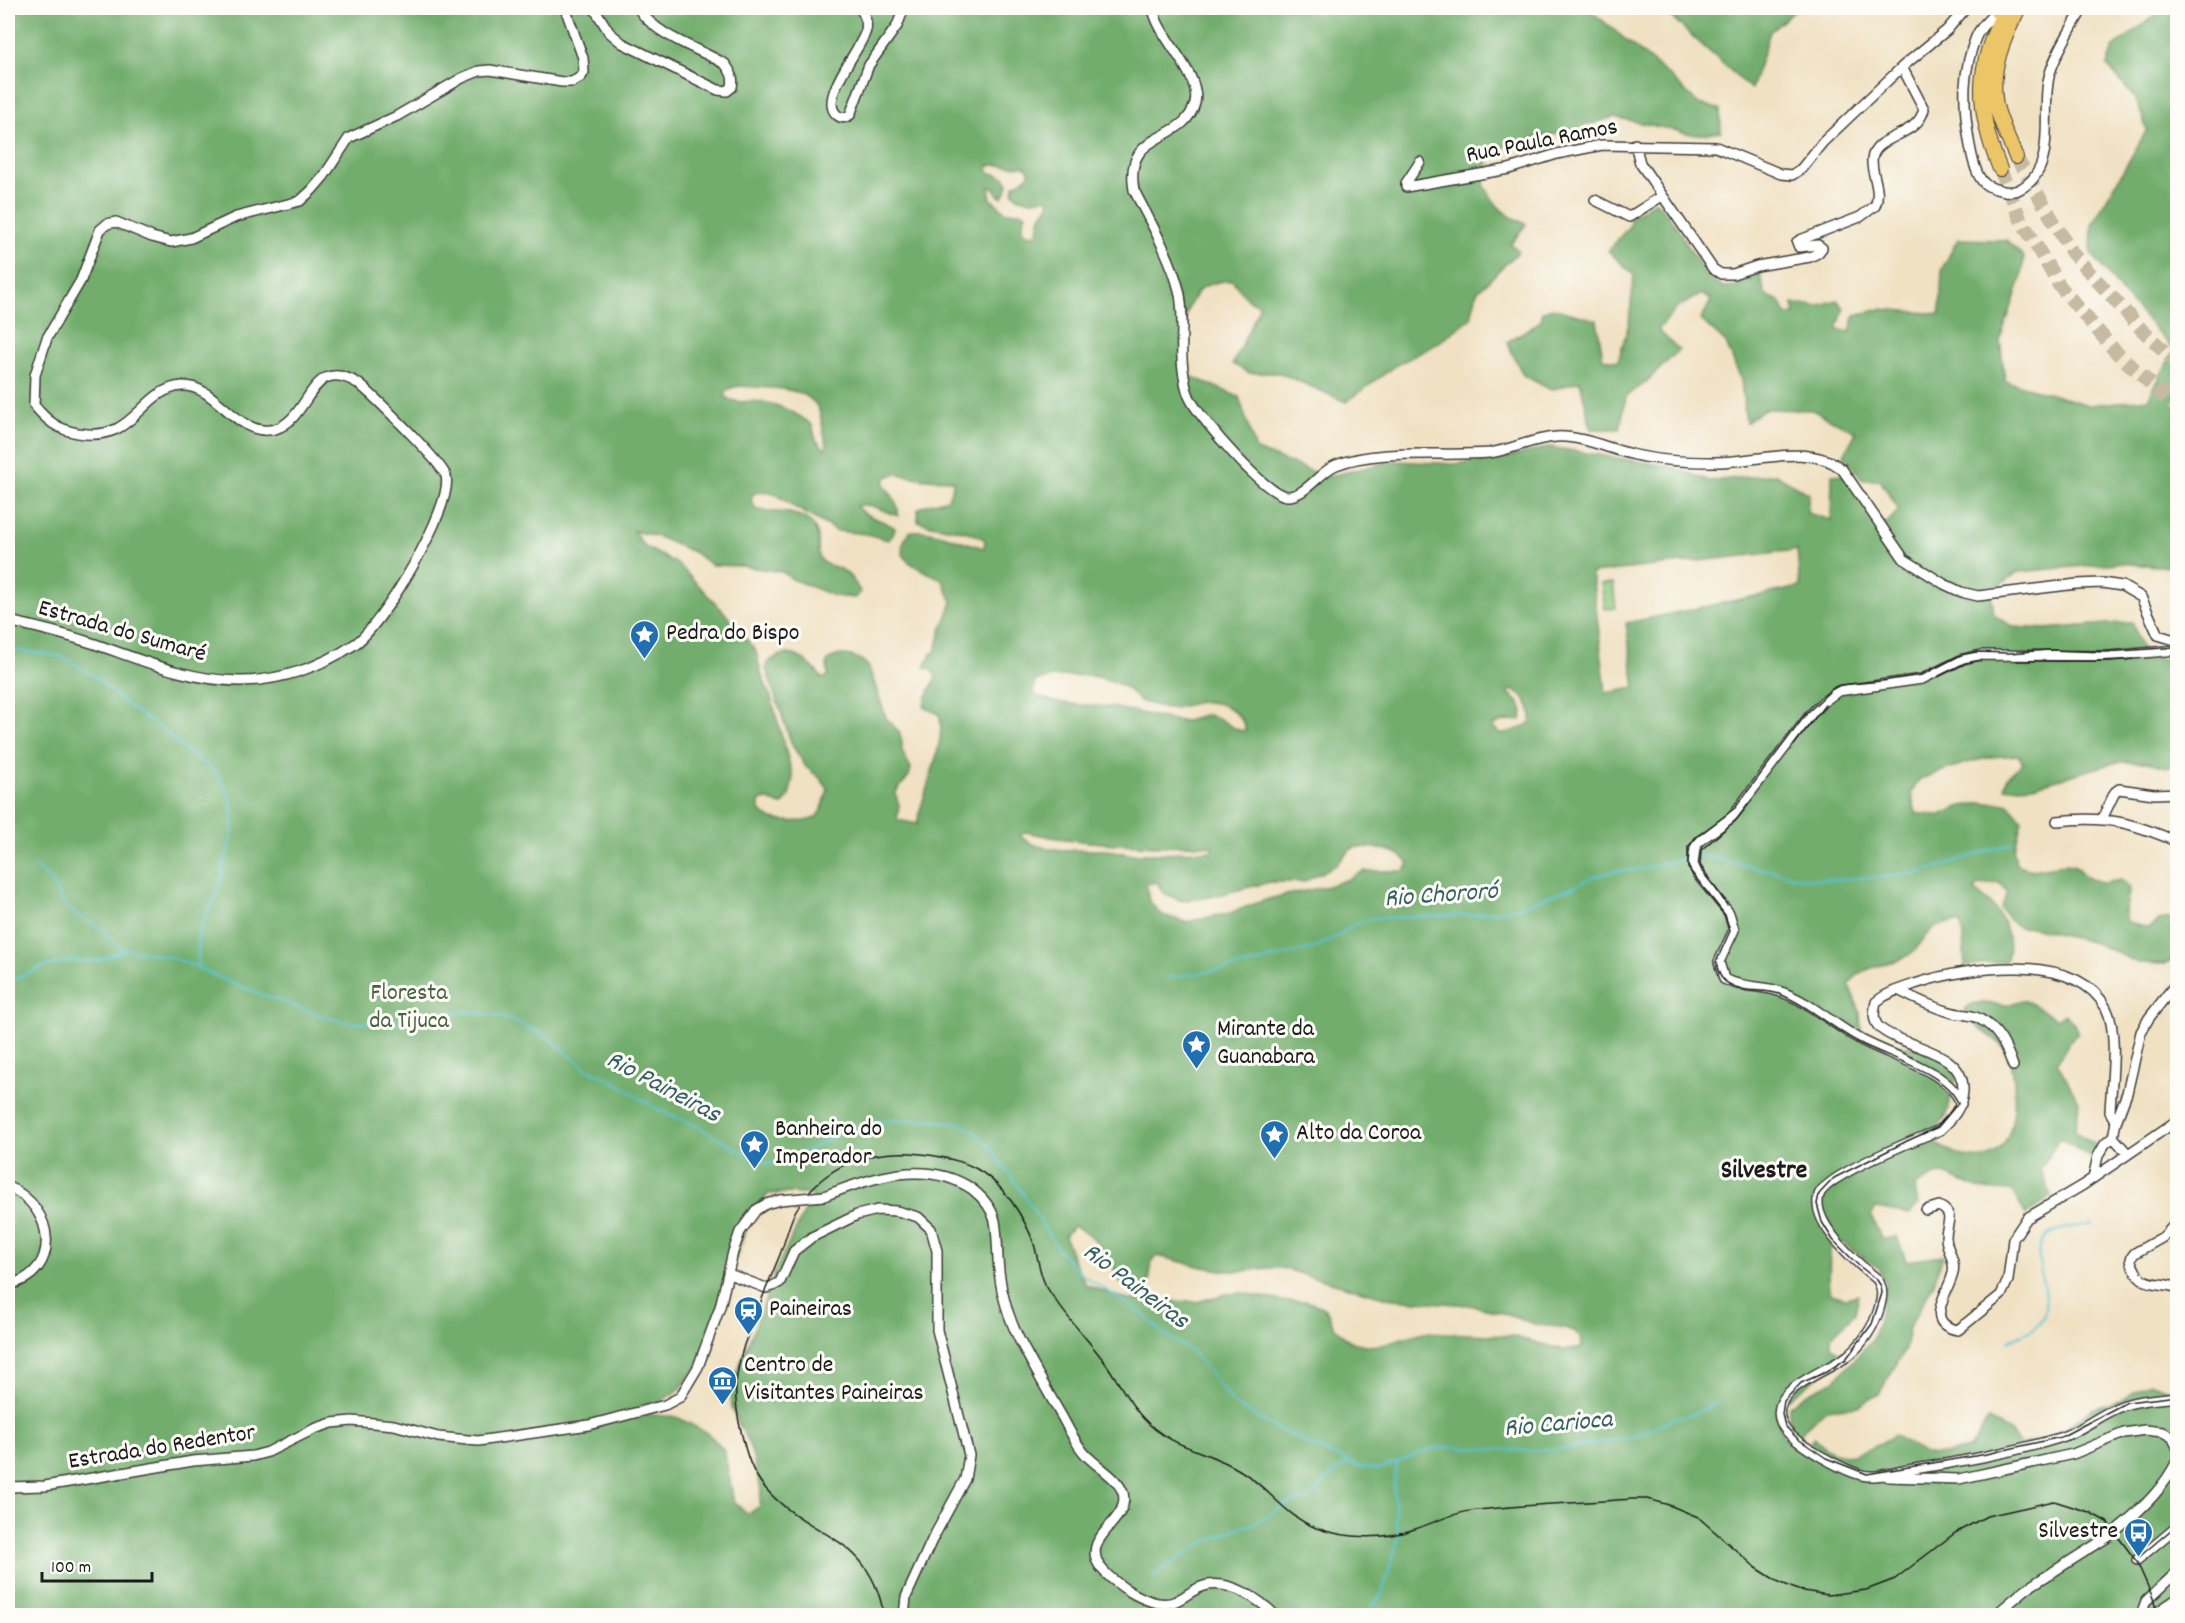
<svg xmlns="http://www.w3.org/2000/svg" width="2185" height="1623" viewBox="0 0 2185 1623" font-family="Dekko,sans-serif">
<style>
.green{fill:#8dc97e;stroke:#54724d;stroke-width:1.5}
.forest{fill:#72ad6d;stroke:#476444;stroke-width:1.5;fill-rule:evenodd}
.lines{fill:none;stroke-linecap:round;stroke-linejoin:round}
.stream{stroke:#57c3d0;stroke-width:2}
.highway-tunnel{stroke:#c6baa2;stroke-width:14;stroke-dasharray:14 7;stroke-linecap:butt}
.minor-casing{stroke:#3c3a35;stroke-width:12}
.major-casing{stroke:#3c3a35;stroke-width:15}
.highway-casing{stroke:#3c3a35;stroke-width:16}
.minor{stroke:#fff;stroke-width:9}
.major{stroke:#ecc569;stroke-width:12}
.highway{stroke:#ecc569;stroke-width:14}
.tram{stroke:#1c1c1c;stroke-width:1.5}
.rail{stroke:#1c1c1c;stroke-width:2}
.minor-bridge-casing{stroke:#3c3a35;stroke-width:12;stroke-linecap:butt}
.minor-bridge{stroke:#fff;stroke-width:9}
.labels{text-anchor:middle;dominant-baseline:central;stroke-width:6;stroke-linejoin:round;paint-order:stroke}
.street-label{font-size:24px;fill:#1c1c1c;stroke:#fdfcf7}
.poi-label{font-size:24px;fill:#1c1c1c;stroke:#fdfcf7;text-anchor:start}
.park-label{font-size:24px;fill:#496143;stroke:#fdfcf7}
.water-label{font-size:26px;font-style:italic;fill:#345f64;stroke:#fdfcf7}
.neighbourhood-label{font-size:26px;font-weight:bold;fill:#1c1c1c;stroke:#fdfcf7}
</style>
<rect width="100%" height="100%" fill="#fdfcf7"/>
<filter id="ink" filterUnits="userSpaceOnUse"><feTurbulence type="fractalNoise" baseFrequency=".0167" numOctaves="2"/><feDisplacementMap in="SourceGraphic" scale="12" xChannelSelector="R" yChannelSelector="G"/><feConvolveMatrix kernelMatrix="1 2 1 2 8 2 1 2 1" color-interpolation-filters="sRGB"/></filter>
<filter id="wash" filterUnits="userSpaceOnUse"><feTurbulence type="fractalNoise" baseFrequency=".008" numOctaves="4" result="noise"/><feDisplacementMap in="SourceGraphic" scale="24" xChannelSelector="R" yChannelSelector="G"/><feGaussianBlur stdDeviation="1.35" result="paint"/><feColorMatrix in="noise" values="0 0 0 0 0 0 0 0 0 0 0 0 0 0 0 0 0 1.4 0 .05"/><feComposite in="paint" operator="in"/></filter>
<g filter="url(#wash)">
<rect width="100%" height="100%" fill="#f0e1c3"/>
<!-- green -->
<path class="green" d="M1613 583 1616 608 1605 609 1601 584Z"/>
<!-- forest -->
<path class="forest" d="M8 8H1593L1591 11 1667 74 1699 104 1720 109 1721 132 1696 135 1614 117 1561 133 1511 143 1489 156 1484 185C1497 208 1502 214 1526 224L1511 244 1519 251 1477 292 1471 318 1439 342 1397 365 1346 402 1280 373H1249L1233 364 1260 305 1248 300 1232 280C1221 281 1204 283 1197 293 1180 314 1183 350 1188 375L1239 397 1256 450 1326 477 1393 461 1455 464 1501 459 1550 447 1672 467 1710 481 1776 474 1809 494 1807 513 1831 520 1832 474 1847 476 1884 526 1899 510 1880 480H1863L1844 455 1856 432 1812 410 1764 409 1746 423 1741 380 1726 343 1701 320 1711 300 1702 294 1678 307 1658 330 1679 350 1644 384 1626 396 1620 429H1591L1580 381 1551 390 1523 375 1507 342 1541 321 1542 312 1552 308 1597 320 1603 359 1618 361 1629 323 1634 275 1608 251 1631 224 1629 218 1655 201 1670 217 1706 276 1723 287 1737 286 1760 273 1765 295 1780 301 1786 315 1795 314 1793 304 1817 306 1837 300 1844 308 1837 329 1850 332 1855 315 1881 309 1940 314 1942 269 1958 239 2006 240 2024 257 2022 276 2000 340 2005 381 2089 405 2148 399 2174 350 2124 295 2091 253 2092 224 2147 130 2137 101 2107 65 2113 48 2164 8H2177V565L2171 567 2118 563 2018 572 1991 592 1994 615 2013 627 2045 629 2132 622 2145 657 2174 660 2177 659V766L2166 767 2147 762H2118L2033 786 2005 788C2005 775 2015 771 2023 763L2018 755 1991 757 1963 764 1920 779 1911 793 1916 813 1938 816 1962 806 1982 803H2007L2022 820 2014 851 2016 864 2033 870 2067 864 2075 866 2084 875 2102 883 2121 880 2130 887 2125 912 2127 922 2148 928C2157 922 2167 915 2177 919V957L2165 964 2138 963 2095 943 2032 927 2021 928 2009 920 2001 908 2008 892 2000 883 1979 885 1975 890C1980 895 1985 898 1990 903 2004 917 2014 942 2006 961L1965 966 1962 926 1959 922C1918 923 1929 947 1903 958 1884 966 1862 966 1849 984L1860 1012 1861 1030 1867 1038 1905 1046 1925 1045 1944 1050 1953 1057 1958 1071 1945 1118 1936 1130 1935 1144C1949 1150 1968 1161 1983 1158 2020 1152 2018 1082 2009 1056 2003 1041 1982 1033 1972 1021 1969 1018 1966 1013 1964 1010 1975 997 1994 1006 2008 1005 2012 1004 2018 1001 2022 1000 2037 1004 2043 1012 2056 1019L2065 1014 2074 1024 2078 1033 2070 1041 2057 1062 2079 1102 2075 1131 2100 1148 2092 1158 2060 1138 2040 1169 2052 1196 2026 1215 2012 1191 1980 1189 1944 1174 1935 1175 1915 1186 1918 1205 1910 1214 1876 1208 1871 1216 1882 1239 1897 1237 1906 1261 1943 1256 1933 1285 1909 1327 1905 1349 1879 1394 1858 1406 1826 1409 1804 1429 1800 1436C1788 1428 1789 1421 1789 1406L1806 1394 1835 1380 1872 1340 1878 1323 1886 1285 1880 1269 1839 1241 1829 1250C1831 1265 1827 1279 1831 1294L1845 1298 1859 1295 1855 1313 1831 1337V1346L1844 1356 1780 1406C1777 1429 1781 1440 1801 1452L1814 1437C1818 1441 1823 1448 1828 1450 1851 1463 1875 1446 1895 1435 1928 1458 1929 1458 1969 1449L1988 1420 2008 1430 2020 1445 2054 1437 2092 1409 2123 1399 2149 1383 2177 1393V1615L8 1616ZM991 165 1025 166 1030 172 1026 178 1014 185 1013 192C1020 203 1036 200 1047 198L1050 203 1041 216 1037 234 1028 235 1023 230V222L1026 214 1021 212H1006L991 199 989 187 994 188 999 196 1002 197 1006 192 1008 184 1005 177 988 172 987 167ZM740 386C762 388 807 385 818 408 823 420 822 433 827 444L825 449 816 440 812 425C797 413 781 405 762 402 747 399 739 406 725 397V393L731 388ZM897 474 924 479 952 480 953 486 948 499 926 505 918 509V521C940 530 964 526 985 540L984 548C962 542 934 529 911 531 886 559 920 569 942 579L952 602 940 634 936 651 931 654 925 667 932 670 936 677C932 689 925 695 924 707L939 714C948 740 922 794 917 824L897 820 899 805 895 793 909 776 911 768 902 751V742L899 732 886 718 869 667C859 655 838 650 827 662L828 675 825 678H822C807 659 790 644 767 663L766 669 792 745 806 767 820 778 828 789C825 798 824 809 817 816 809 824 780 822 770 818 765 816 762 813 759 809V802L765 799 782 805 789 797 793 777 771 697 761 674 756 651 724 612 678 564 645 547 633 531 656 536 693 552 712 565 743 566 782 572 792 579 834 596 854 598 858 596 860 591C856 584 849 574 842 570 835 566 826 567 821 560 815 552 821 541 817 533 806 506 776 515 756 509L751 500 754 493 766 492 777 495 796 508 837 531 867 534 888 540 893 535 895 528C882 519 866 518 856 506 869 502 885 512 898 516 900 504 890 493 884 484L886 477ZM1797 550 1800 587 1626 623 1635 688 1606 693 1592 573ZM1088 675C1102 678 1115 681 1127 689 1133 692 1134 698 1140 701 1150 704 1162 708 1172 708 1182 708 1192 702 1203 702 1222 701 1241 711 1246 730 1234 734 1221 714 1204 715 1196 716 1191 722 1182 721 1158 719 1134 710 1110 707 1084 704 1056 706 1033 694L1035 681 1053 677ZM1512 690C1526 696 1532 706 1531 722 1521 729 1512 733 1499 733L1492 726 1500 722 1521 720 1523 711 1519 703 1508 692ZM1025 832C1062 840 1101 844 1139 845 1164 847 1188 844 1213 846V849L1211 851C1182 850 1154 856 1128 854 1120 853 1112 850 1105 850 1079 849 1041 855 1020 836ZM1356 847C1373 847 1399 848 1409 864L1404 871H1364L1349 879 1328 886 1268 899 1230 913 1186 922 1162 915 1149 901 1146 884 1157 882 1163 893 1182 901 1210 897 1270 882H1304L1336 865 1351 849ZM789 1193 813 1195 775 1271 763 1307 734 1378 731 1397 732 1409 750 1447 761 1489 760 1506 748 1514 734 1502 724 1450 709 1434 677 1417 643 1414 681 1388 709 1349 725 1303 735 1260 748 1224 768 1194ZM1073 1226C1090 1232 1101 1246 1110 1261 1121 1280 1120 1298 1149 1283L1152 1261 1158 1256C1181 1262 1205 1269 1229 1271 1247 1273 1263 1266 1281 1268L1391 1299 1469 1305 1499 1312 1537 1325 1561 1327 1574 1331 1581 1337 1582 1347 1565 1350 1511 1336 1424 1332 1375 1346 1360 1344 1349 1341 1334 1327 1329 1315 1323 1307 1306 1301H1282L1243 1293 1226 1294 1197 1302 1128 1300 1086 1285 1072 1257 1065 1236Z
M1661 8H1798L1770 32 1751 89Z"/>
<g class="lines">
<!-- stream -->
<path class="stream" d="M8 649 58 656 70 661 96 677 123 702 168 734 187 752 205 763 220 777 229 796 234 816 233 829 218 890 198 935V967
M1696 857 1704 856 1803 878 1825 880 1881 877 1922 872 2012 843
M35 867 51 880 60 899 73 912 102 930 123 950
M1168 978 1248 965 1317 947 1338 936 1355 924 1374 918 1471 915 1513 909 1576 886 1592 877 1615 871 1636 870 1683 859
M8 982 43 967 70 961H97L127 949 168 957 187 963 236 985 319 1015 345 1022 386 1024 446 1013 467 1012 494 1015 514 1021 545 1035 587 1069 612 1080 657 1109 695 1125 750 1156 769 1164 788 1160 843 1132 874 1121 928 1120 962 1124 974 1131 986 1142 1018 1186 1058 1249 1081 1274 1142 1313 1163 1333 1193 1352 1235 1405 1274 1427 1359 1467 1380 1469 1428 1450 1446 1447 1535 1451 1570 1448 1611 1441 1633 1437 1673 1418 1691 1415 1718 1402
M2008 1341C2019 1335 2036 1330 2042 1319 2055 1295 2025 1251 2048 1235 2061 1227 2078 1227 2092 1224
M1153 1576 1202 1543 1241 1527 1251 1525 1292 1501H1302L1309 1498 1333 1473 1349 1463
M1364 1616 1382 1594 1399 1537 1396 1522 1394 1484 1397 1463"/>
</g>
</g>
<g filter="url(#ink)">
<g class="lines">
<!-- highway-tunnel -->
<path class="highway-tunnel" d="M2016 157 2072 253 2142 330 2178 364
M2000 169 2020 218 2059 285 2115 351 2178 409"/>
<defs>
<path id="minor" d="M594 8 609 32 622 43 718 90 727 91 732 87C734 77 731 72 725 64 696 47 657 37 638 8
M860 8C864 14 868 22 866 30 863 47 817 98 837 115 842 119 845 118 850 115L869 65 897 26 904 8
M1153 8C1157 37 1202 74 1195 103 1184 145 1123 128 1134 190 1150 222 1170 255 1179 290 1186 318 1178 348 1184 376 1185 384 1187 394 1192 402 1203 421 1266 496 1287 496 1305 497 1319 472 1336 465 1378 448 1443 457 1489 453 1512 450 1533 438 1556 437 1580 435 1612 450 1635 455 1661 461 1687 462 1713 462 1753 463 1808 442 1842 469L1904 559 1944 584 1961 592 1978 596 2077 584 2102 583 2122 586 2141 597 2158 635 2178 641
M1996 12C1988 20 1980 27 1976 37 1970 52 1966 70 1965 86 1964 107 1969 169 1984 183 1988 187 1995 189 2000 190 2006 192 2012 192 2018 190 2061 170 2039 108 2050 73 2057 50 2072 28 2083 8
M1635 144 1640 163 1713 269 1721 274H1733L1757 266 1810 257 1818 253 1822 248 1818 245 1799 247 1797 242 1800 240 1860 217 1875 206C1883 188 1868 170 1873 155 1881 134 1918 136 1924 109L1902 67
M1420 162 1406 183V187L1509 169 1557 154 1602 145 1716 147 1781 174 1792 175 1801 169 1823 142 1902 67 1947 30 1966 8
M1595 200 1629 217 1662 196
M8 621C37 627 67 635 95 644 141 660 190 681 240 681 280 681 321 667 355 644 381 627 454 507 446 476 441 462 374 396 359 384 309 353 312 418 275 429 237 439 217 384 182 386 139 390 137 443 78 433 58 430 46 420 34 405L35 375 47 338 81 280 100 230 107 224 116 222 152 237 171 242 191 238 236 217 300 201 312 190 324 176 349 138 397 116 462 78 479 71 490 70 562 82H572L581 77 584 72 583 58 565 8
M2102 819 2115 792 2119 789 2154 794 2178 793
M2057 821C2106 815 2133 823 2178 842
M1898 990C1915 999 1932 1007 1950 1012 1959 1015 1970 1014 1978 1018 1998 1028 2006 1046 2013 1066
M1961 1104C1950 1070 1886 1055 1858 1038 1831 1023 1808 1000 1778 991 1760 985 1741 988 1724 979L1719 962 1734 930 1729 913 1698 875 1693 864 1695 848 1699 841 1731 818 1811 714 1823 702 1838 691 1922 679 1963 659 1981 655 2108 656 2178 650
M2116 1122 2110 1112C2111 1083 2119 1033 2106 1008 2076 951 1967 967 1918 983 1903 988 1888 992 1876 1002 1874 1011 1872 1021 1880 1028 1905 1049 1965 1049 1963 1091 1962 1108 1952 1119 1940 1130 1917 1139 1826 1175 1819 1195 1810 1223 1858 1264 1877 1279 1884 1289 1882 1298 1879 1309 1874 1326 1863 1343 1850 1354 1830 1372 1763 1388 1783 1426 1792 1443 1850 1475 1868 1476 1880 1477 1896 1472 1908 1470 1958 1462 2011 1453 2059 1438 2083 1431 2104 1410 2128 1404 2144 1399 2162 1399 2178 1397
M2113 1137 2128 1154
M2093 1178 2098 1156 2105 1144 2113 1137 2116 1122 2127 1093 2141 1032 2149 1018 2178 981
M8 1187C55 1206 63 1273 8 1285
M824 1196C870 1178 926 1158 972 1189 982 1197 992 1208 995 1221 998 1237 997 1255 999 1271 1002 1301 1013 1330 1028 1356 1039 1376 1050 1396 1061 1415 1069 1429 1077 1447 1088 1457 1099 1468 1118 1478 1123 1493 1131 1521 1081 1536 1099 1565 1111 1583 1154 1612 1176 1601 1187 1596 1195 1587 1208 1585 1233 1581 1260 1600 1276 1616
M1926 1210 1939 1206C1956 1215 1946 1223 1946 1237 1946 1250 1956 1259 1953 1273 1949 1292 1922 1324 1958 1330L2001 1295 2008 1280 2013 1239 2027 1218 2083 1185 2178 1120
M2178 1221 2163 1237 2135 1253C2130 1258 2130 1260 2133 1266 2144 1290 2157 1280 2178 1288
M729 1274 766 1288 773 1286 780 1282 794 1251 812 1237 857 1215 878 1210 897 1211 918 1217 931 1229 937 1251V1330L969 1455 965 1479 932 1540 906 1597 904 1616
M1888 1477 1959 1479 2073 1454 2124 1433 2145 1430 2163 1432 2172 1437 2178 1448
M8 1487 45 1486 193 1461 253 1456 268 1452 314 1429 332 1423 352 1421 394 1425 438 1437 478 1441 589 1425 665 1405 680 1397 698 1367 720 1307 733 1252 740 1232 756 1210 766 1204 780 1200
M2120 1527C2143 1508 2165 1487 2178 1459
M2137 1560 2178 1526
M1994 1616 2026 1589 2108 1537
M2152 1616 2147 1614 2143 1609 2146 1601 2178 1571
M2152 1616 2178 1598"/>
<path id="major" d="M1996 12 1998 8"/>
<path id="highway" d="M2016 157C2009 140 2000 123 1996 105 1989 71 2004 37 2019 8
M2000 169C1975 108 1975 65 2006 8"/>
</defs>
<!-- minor casing -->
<use href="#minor" class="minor-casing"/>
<!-- major casing -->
<use href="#major" class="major-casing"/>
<!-- highway casing -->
<use href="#highway" class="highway-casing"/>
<!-- minor -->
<use href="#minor" class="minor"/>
<!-- major -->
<use href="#major" class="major"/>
<!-- highway -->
<use href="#highway" class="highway"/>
<!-- tram -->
<path class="tram" d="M2178 647 2106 652 2049 650 2010 653 1976 652 1961 655 1922 675 1882 681 1840 685 1831 690 1807 713 1735 808 1697 837 1688 847V868L1725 915 1730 931 1716 962C1718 972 1720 979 1729 984 1743 993 1764 989 1779 994 1808 1005 1830 1027 1858 1042 1887 1058 1944 1071 1958 1103L1938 1127 1907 1141 1834 1178 1819 1194 1817 1204 1822 1222 1833 1240 1858 1265 1877 1280 1881 1286 1882 1293 1872 1324 1846 1359 1826 1372 1801 1383 1784 1401 1782 1414 1785 1426 1798 1439 1826 1458 1867 1474 1987 1454 2061 1437 2127 1402 2178 1396
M2017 661C2055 660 2095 663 2133 659
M1939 676 1965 663 1981 660
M1794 745 1825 705
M1727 905 1700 865 1701 850 1737 819 1752 800
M2139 1557 2178 1524
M884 1616C870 1533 811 1540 766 1489 751 1472 746 1453 741 1431 733 1398 734 1378 744 1345 755 1316 767 1286 779 1257 785 1243 788 1226 795 1212 821 1165 870 1148 921 1154 963 1159 986 1167 1012 1202 1021 1215 1029 1229 1034 1244 1038 1258 1039 1271 1045 1284 1061 1313 1087 1337 1106 1364 1119 1382 1128 1402 1143 1418 1171 1449 1208 1450 1241 1471 1268 1487 1285 1516 1316 1528 1347 1539 1384 1540 1415 1529 1436 1522 1455 1512 1477 1510 1528 1504 1580 1503 1631 1499H1647L1669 1505 1698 1517 1755 1567 1777 1581 1798 1590 1828 1595 1866 1590 1895 1579 1955 1533 1987 1516 2054 1501 2089 1512 2107 1522 2137 1562 2153 1598 2158 1616"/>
<!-- rail -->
<path class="rail" d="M1400 1533H1401"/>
<defs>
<path id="minor-bridge" d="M780 1200 824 1196
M2108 1537 2120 1527"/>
</defs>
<!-- minor-bridge casing -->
<use href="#minor-bridge" class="minor-bridge-casing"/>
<!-- minor-bridge -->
<use href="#minor-bridge" class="minor-bridge"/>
</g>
</g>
<!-- icons -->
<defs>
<symbol id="sight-pin" viewBox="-11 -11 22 30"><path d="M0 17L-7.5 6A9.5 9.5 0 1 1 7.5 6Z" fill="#1f6fb2" stroke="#fdfcf7"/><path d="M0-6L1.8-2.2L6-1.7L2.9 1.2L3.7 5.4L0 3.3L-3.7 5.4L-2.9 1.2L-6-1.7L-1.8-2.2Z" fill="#fff"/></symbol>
<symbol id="station-pin" viewBox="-11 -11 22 30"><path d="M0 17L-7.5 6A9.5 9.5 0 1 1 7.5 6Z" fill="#1f6fb2" stroke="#fdfcf7"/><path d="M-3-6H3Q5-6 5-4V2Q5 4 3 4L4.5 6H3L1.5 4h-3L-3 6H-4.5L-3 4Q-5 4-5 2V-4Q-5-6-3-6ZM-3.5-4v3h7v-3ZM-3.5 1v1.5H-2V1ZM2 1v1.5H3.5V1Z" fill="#fff"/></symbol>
<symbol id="museum-pin" viewBox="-11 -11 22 30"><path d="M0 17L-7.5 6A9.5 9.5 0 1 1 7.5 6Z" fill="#1f6fb2" stroke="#fdfcf7"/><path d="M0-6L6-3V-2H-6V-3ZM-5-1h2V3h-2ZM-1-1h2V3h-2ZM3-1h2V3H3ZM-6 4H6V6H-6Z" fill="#fff"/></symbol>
<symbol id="bus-pin" viewBox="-11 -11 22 30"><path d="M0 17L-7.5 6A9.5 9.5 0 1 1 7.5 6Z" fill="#1f6fb2" stroke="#fdfcf7"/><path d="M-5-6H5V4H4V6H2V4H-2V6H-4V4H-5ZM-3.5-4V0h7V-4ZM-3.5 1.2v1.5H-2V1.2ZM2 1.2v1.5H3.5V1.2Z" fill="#fff"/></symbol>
</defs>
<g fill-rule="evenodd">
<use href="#sight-pin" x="628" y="618" width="33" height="45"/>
<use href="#sight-pin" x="1180" y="1028" width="33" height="45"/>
<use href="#sight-pin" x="1258" y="1118" width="33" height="45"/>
<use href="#sight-pin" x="738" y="1128" width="33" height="45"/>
<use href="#station-pin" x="732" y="1294" width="33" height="45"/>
<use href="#museum-pin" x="706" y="1364" width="33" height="45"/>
<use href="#bus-pin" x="2122" y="1516" width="33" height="45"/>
</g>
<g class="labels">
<!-- street labels -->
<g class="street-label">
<text transform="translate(1542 142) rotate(-11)">Rua Paula Ramos</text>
<text transform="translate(122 632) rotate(16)">Estrada do Sumaré</text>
<text transform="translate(162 1448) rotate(-9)">Estrada do Redentor</text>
</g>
<!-- poi labels -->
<g class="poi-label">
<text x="666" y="634">Pedra do Bispo</text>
<text x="1217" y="1030">Mirante da<tspan x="1217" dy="28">Guanabara</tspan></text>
<text x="775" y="1130">Banheira do<tspan x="775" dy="28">Imperador</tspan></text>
<text x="1296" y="1134">Alto da Coroa</text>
<text x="769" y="1310">Paineiras</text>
<text x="744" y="1366">Centro de<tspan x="744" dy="28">Visitantes Paineiras</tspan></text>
<text x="2118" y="1532" text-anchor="end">Silvestre</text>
</g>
<!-- park labels -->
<g class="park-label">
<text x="409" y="994">Floresta<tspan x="409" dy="28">da Tijuca</tspan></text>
</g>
<!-- water labels -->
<g class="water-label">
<text transform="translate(1441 896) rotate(-4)">Rio Chororó</text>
<text transform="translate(663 1088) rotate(28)">Rio Paineiras</text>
<text transform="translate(1135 1287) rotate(37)">Rio Paineiras</text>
<text transform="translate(1558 1425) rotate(-5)">Rio Carioca</text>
</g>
<!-- neighbourhood labels -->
<g class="neighbourhood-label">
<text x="1764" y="1171">Silvestre</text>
</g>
</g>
<!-- margin -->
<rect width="2185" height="1623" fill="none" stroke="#fdfcf7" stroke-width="30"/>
<!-- scale -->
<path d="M42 1572v9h110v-9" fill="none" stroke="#1c1c1c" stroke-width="3"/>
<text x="51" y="1572" font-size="18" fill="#1c1c1c" stroke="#fdfcf7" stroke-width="4.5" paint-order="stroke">100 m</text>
</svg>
